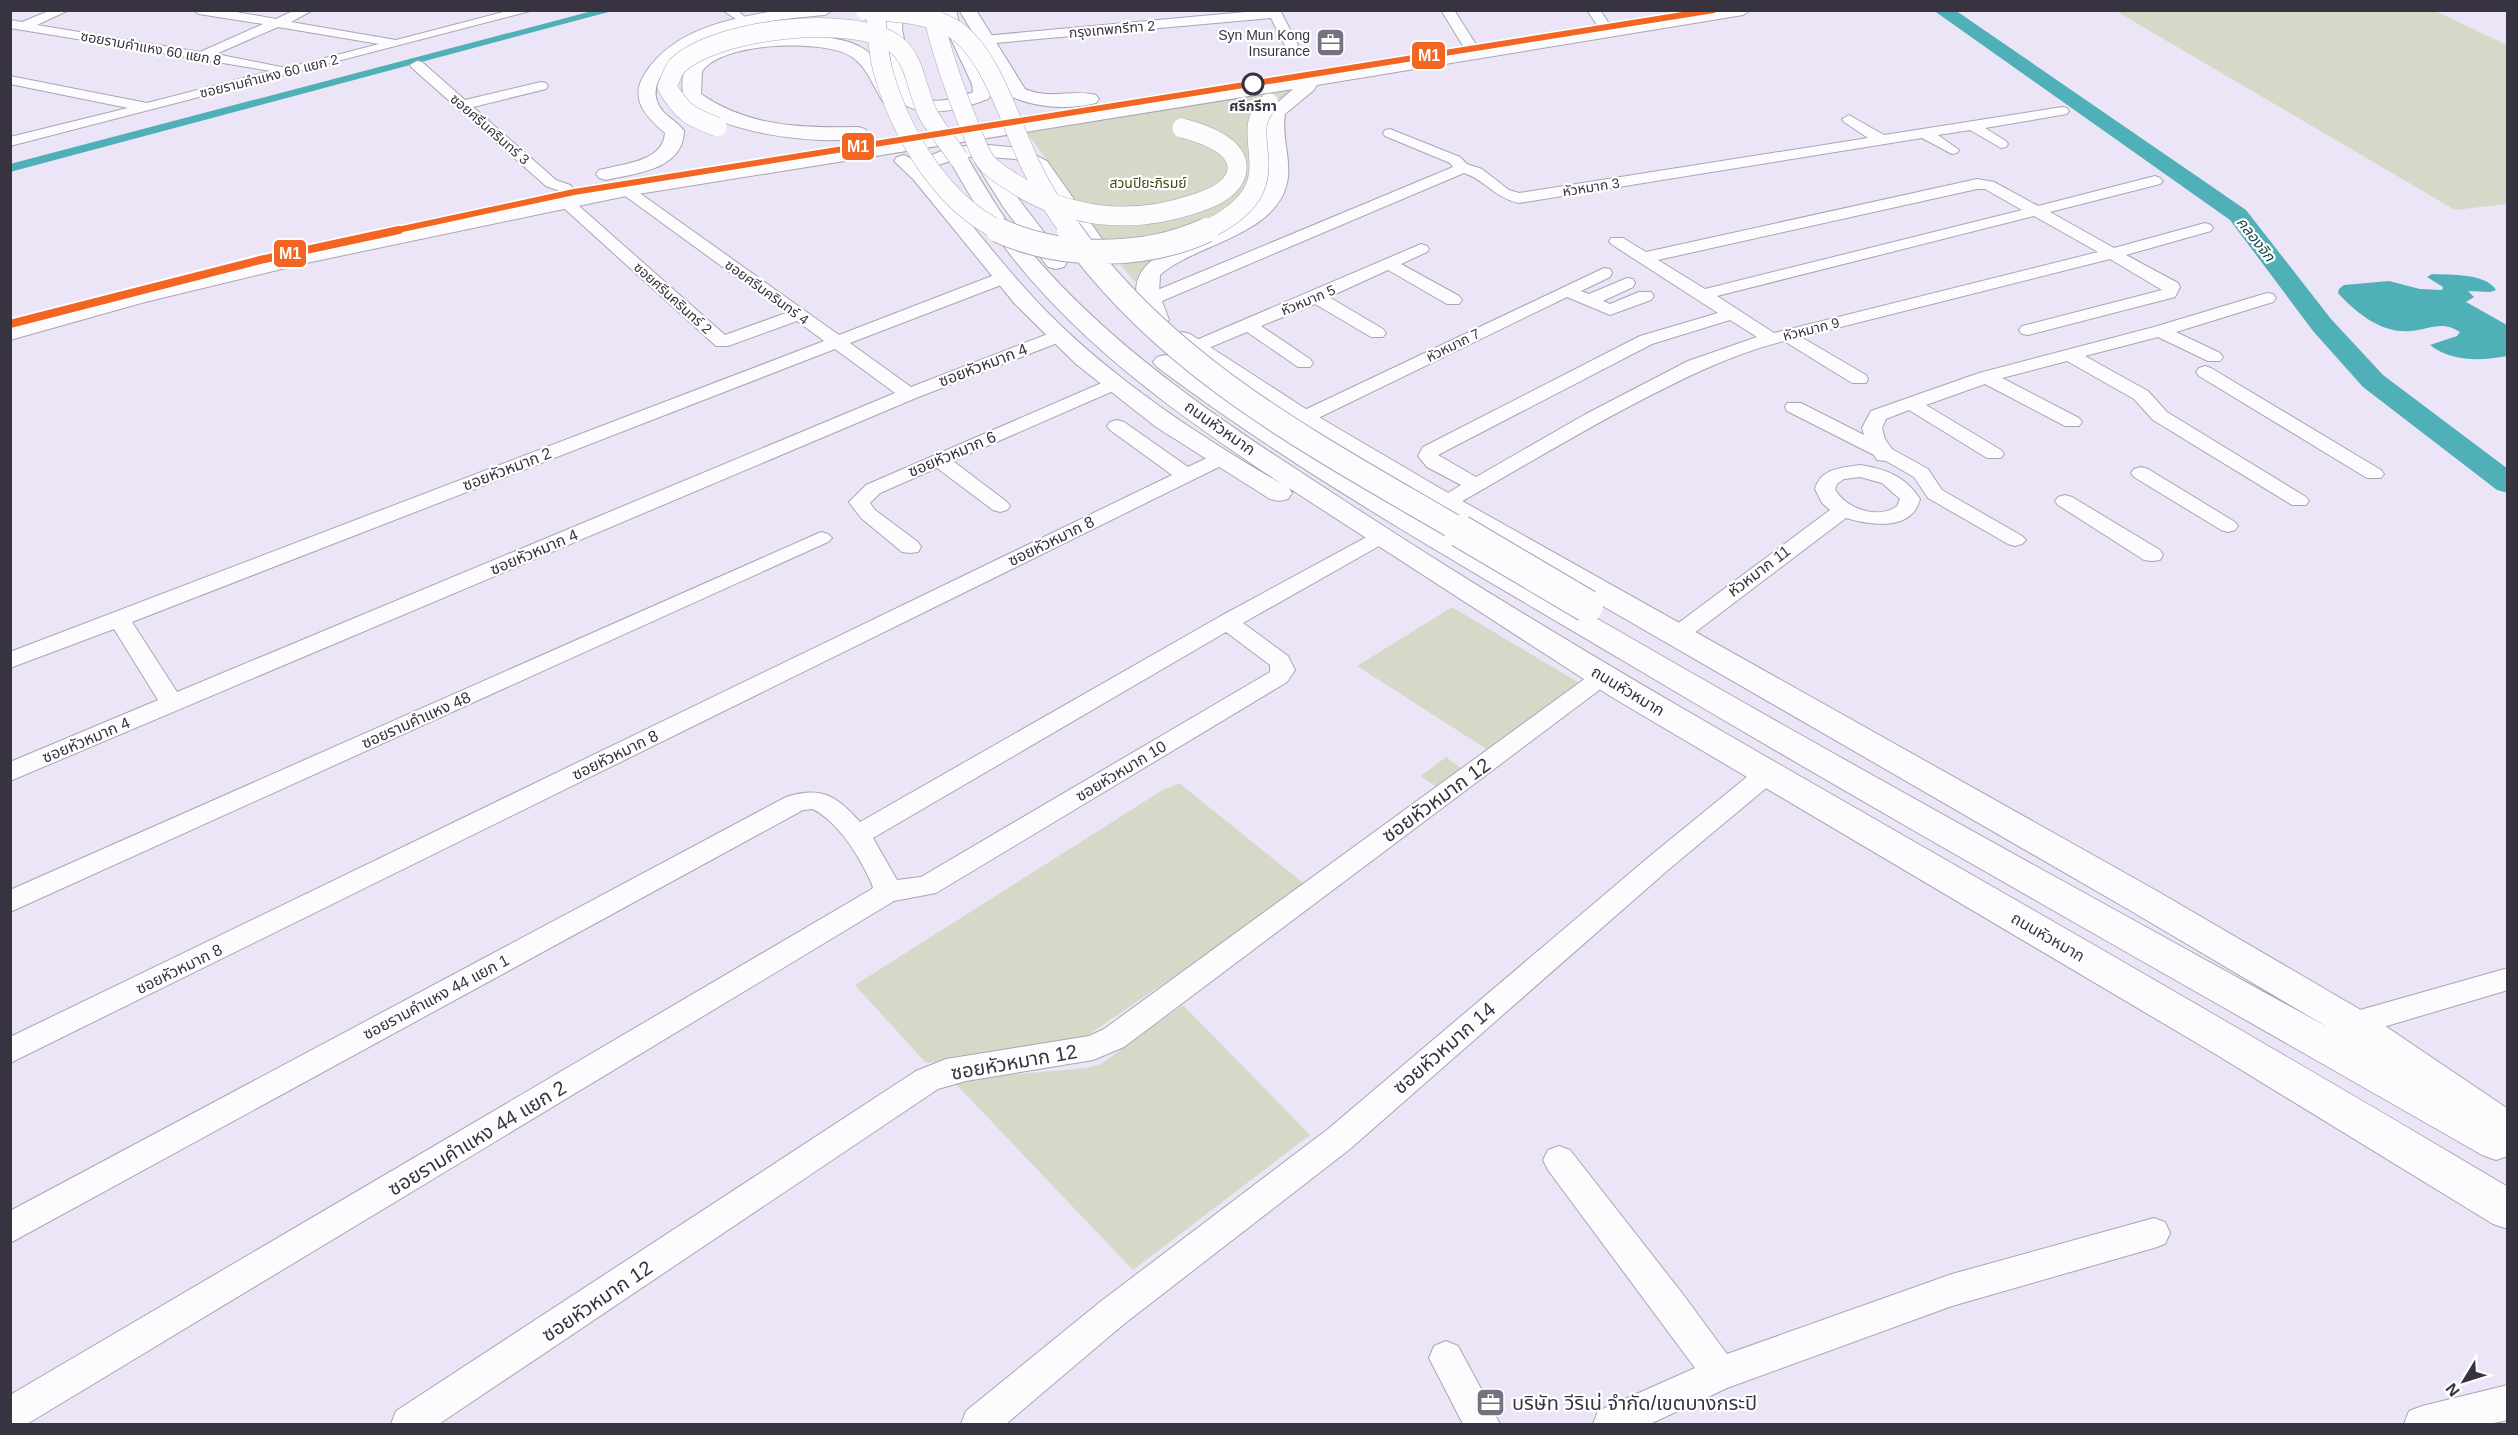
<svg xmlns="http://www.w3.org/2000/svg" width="2518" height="1435" viewBox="0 0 2518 1435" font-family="Helvetica,'Noto Sans Thai',sans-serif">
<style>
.green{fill:#d6d9c7}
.water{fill:#50b0b7}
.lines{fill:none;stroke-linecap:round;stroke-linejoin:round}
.canal{fill:#50b0b7;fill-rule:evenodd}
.river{fill:#50b0b7;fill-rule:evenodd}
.minor-casing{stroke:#aaa5b3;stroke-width:2}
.major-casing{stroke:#aaa5b3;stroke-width:2}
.minor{fill:#fcfbfe;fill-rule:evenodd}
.major{fill:#fcfbfe;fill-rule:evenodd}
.major-bridge-far2-casing{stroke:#aaa5b3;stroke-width:20;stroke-linecap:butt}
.major-bridge-far1-casing{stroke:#aaa5b3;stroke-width:26;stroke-linecap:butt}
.major-bridge-casing{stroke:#aaa5b3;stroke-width:34;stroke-linecap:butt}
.major-bridge-far2{stroke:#fcfbfe;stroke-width:19}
.major-bridge-far1{stroke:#fcfbfe;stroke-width:24}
.major-bridge{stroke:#fcfbfe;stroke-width:32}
.metro-1-far1-casing{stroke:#fff;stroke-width:9}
.metro-1-casing{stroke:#fff;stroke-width:12}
.metro-1-far1{stroke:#f26522;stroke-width:6}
.metro-1{stroke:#f26522;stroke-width:8}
.stop-dot{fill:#fff;stroke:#373340;stroke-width:3}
.labels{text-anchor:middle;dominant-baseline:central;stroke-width:4.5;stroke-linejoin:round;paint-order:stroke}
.far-street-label{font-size:14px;fill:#373340;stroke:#fff}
.far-poi-label{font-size:14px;fill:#373340;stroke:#fff;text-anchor:end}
.far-stop-label{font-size:14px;font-weight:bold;fill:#373340;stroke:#fff}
.far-park-label{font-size:14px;fill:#3e490e;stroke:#fff}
.far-water-label{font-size:15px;font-style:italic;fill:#114647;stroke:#fff}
.street-label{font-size:16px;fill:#373340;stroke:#fff}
.near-street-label{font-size:20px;fill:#373340;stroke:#fff}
.near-poi-label{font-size:20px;fill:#373340;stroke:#fff;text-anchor:start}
.line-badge{stroke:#fff;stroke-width:2}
.badge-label{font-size:16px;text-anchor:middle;font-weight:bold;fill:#fff}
</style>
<rect width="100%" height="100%" fill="#ebe5f7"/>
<!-- green -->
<path class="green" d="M2116 11H2435L2507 45V204L2455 210Z
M1285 90 1294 93 1279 101 1267 126 1270 147 1269 183 1248 212 1150 261 1135 282 1092 230 1066 186 1024 129Z
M1452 607 1581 684 1491 752 1357 666Z
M1446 757 1465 771 1440 790 1421 776Z
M1179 783 1307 886 1085 1037 926 1063 855 985 1161 791Z
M1183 1005 1310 1135 1133 1270 952 1080 1086 1068 1101 1064Z"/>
<!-- water -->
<path class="water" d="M2432 274C2450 275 2486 273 2496 290L2490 292 2468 291 2474 297 2466 302 2507 325V356C2481 361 2452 362 2430 345L2457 336 2460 332C2442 320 2430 329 2411 331 2382 334 2356 313 2338 293L2339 289 2344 285 2389 281 2420 289 2442 290 2443 287 2427 277Z"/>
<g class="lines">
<!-- canal -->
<path class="canal" d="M596 10H616L10 172V164Z"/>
<!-- river -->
<path class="river" d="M1933 10H1955L2246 210 2331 319 2383 375 2508 469V493L2497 490 2363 387 2313 331 2230 220Z"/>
<defs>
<path id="minor" d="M51 10H69L37 25 200 52 263 24 199 14 193 10H225L276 19 295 10H313L291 22 396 40 511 10H534L10 146V137L128 108 10 84V76L147 103 271 71 10 28V20L22 22ZM278 27 379 44 286 68 216 54Z
M722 10H737L745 17 739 21Z
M1267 10H1280L1298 45 1296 48H1286L1271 18 984 44 978 40 984 36Z
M1441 10H1454L1477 46 1475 49H1465Z
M1587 10H1600L1610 25 1609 28H1599Z
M417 61 422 62 465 100 541 82 546 83 548 86 546 89 473 107 556 180 570 185 573 188 570 191 565 193 546 186 412 68 410 65Z
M2062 107 2067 108 2069 111 2067 114 1985 128 2006 141 2008 144 2006 147 2001 148 1970 130 1938 135 1959 150 1957 153 1952 154 1922 138 1519 203C1495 198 1485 180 1464 173L1155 304H1143L1140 300 1143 296 1453 167 1450 163 1385 136 1383 133 1385 130 1390 129 1460 157 1467 164 1482 169 1509 190 1519 193 1868 138 1844 122 1842 119 1849 115 1884 135Z
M2155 176 2160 178 2163 181 2160 184 2050 212 2114 248 2205 223 2211 225 2213 228 2211 231 2126 255 2178 283 2180 287 2175 297 2028 335 2022 334 2019 330 2022 326 2162 290 2110 259 1801 337 1866 375 1868 379 1866 383H1852L1784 341C1729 355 1682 379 1632 405 1571 437 1512 473 1452 507L1445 509 1438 507 1435 503 1438 499 1461 485 1427 467 1418 456 1423 447 1640 336 1718 313 1611 244 1609 241 1611 238H1623L1646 252 1977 179 1994 182 2038 206ZM1977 189H1985L2022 210 1705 289 1658 260ZM2034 216 2098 252 1774 333 1717 296ZM1730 320 1757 337 1688 361 1584 415 1476 477 1438 455 1652 344Z
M626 185 631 187 839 335 997 274H1009L1011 278 1009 282 850 343 911 387 1053 332H1065L1068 336 1065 340 916 398 10 781V762L158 700 114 629 10 668V652L824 341 797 321 728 346H716L556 201 564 196 570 198 725 335 786 313 621 193 618 190ZM835 349 895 393 177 692 132 622Z
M1421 244 1427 246 1429 249 1427 252 1401 264 1459 296 1462 300 1459 304H1447L1388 270 1329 297 1383 329 1386 333 1383 337H1371L1315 304 1261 326 1310 359 1313 363 1310 367H1298L1247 332 1199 352H1187L1184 348 1187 344Z
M1604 268 1610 269 1612 273 1610 277 1581 291 1589 294 1627 278 1633 279 1635 283 1633 287 1603 301 1610 304 1639 292H1651L1654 296 1651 300 1610 315 1567 297 1310 422H1296L1293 418 1296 414Z
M2267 293 2273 294 2276 298 2273 302 2176 332 2220 353 2223 357 2220 361H2208L2158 337 2085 356 2148 391 2167 412 2306 497 2309 501 2306 505H2292L2153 420 2134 399 2067 361 2002 378 2079 418 2082 422 2079 426H2065L1985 384 1926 405 2001 450 2004 454 2001 458H1987L1909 410 1886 419 1882 428 1885 439 1892 449 1928 469 1942 490 2022 536 2026 540 2022 544 2015 546 2008 544 1928 498 1914 477 1886 461 1877 460 1874 455 1787 411 1785 407 1787 403H1801L1864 435 1862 428 1871 411 1979 373 2154 327Z
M2205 366 2211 368 2381 470 2384 474 2381 478H2367L2199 376 2196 372 2199 368Z
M1113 378 1120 380 1122 384 1120 388 953 461 1007 502 1010 506 1007 510 1000 512 993 510 937 468 880 493 870 503 875 510 918 542 921 547 918 552 910 553 902 552 861 518 849 502 866 485Z
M1117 420 1124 422 1188 467 1213 455H1227L1230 459 1227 463 10 1063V1037L1172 475 1110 430 1107 426 1110 422Z
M1860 465C1886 469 1905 476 1920 499 1912 532 1870 525 1846 518L1685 640 1677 642 1669 640 1666 635 1669 630 1830 510 1822 503 1815 489C1821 468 1841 468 1860 465ZM1860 477 1882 483 1900 499 1897 506C1879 520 1845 509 1835 489L1837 484 1844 479Z
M2141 467 2148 469 2235 522 2238 526 2235 530 2228 532 2221 530 2134 477 2131 473 2134 469Z
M2065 495 2072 497 2160 550 2163 555 2160 560 2152 561 2144 560 2058 505 2055 501 2058 497Z
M1381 531 1388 533 1392 537 1388 541 1243 623 1288 656 1295 670 1287 682 936 893 894 901 27 1424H10V1395L870 890 873 888 871 882C859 856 839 823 813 809L803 810 10 1243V1211L786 797C821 786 836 795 860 822L1219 617 1374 533ZM1226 632 1270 665V672L921 877 897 880 873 838Z
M821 532 828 534 832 538 828 542 10 912V890Z
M1602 669 1610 672 1614 677 1610 682 1124 1047 1093 1060 966 1081 938 1089 439 1424H391L396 1411 916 1071 946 1059 1089 1036 1104 1029 1594 672Z
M1768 764 1777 767 1780 773 1777 779 1668 870 1350 1149 1124 1324 1006 1424H961L966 1411 1100 1302 1328 1129 1650 856 1759 767Z
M2508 968V990L2353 1036 2343 1032 2339 1024 2343 1016 2353 1012Z
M1559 1146 1570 1150 1682 1293 1727 1354 1952 1274 2154 1218 2165 1222 2170 1233 2165 1244 2154 1248 1952 1306 1727 1388 1650 1424H1593L1598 1411 1695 1368 1548 1170 1543 1160 1548 1150Z
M1446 1341 1458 1346 1500 1424H1463L1429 1358 1434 1346Z
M2508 1385V1420L2489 1424H2404L2409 1411 2422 1406Z"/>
<path id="major" d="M779 10H833L825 15C776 19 694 27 664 71 658 80 653 90 657 101 661 115 677 120 684 131 683 170 636 173 606 180L599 178 596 174 599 170C622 164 663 162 665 133 645 116 628 98 646 72 675 28 731 19 779 10Z
M887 10H903L902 29 915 95C932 106 955 99 973 92L972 84 943 22 940 10H956L959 22 990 84 991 95 988 99C962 109 922 121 898 100L890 104 884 103C873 87 868 68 852 57 825 38 719 42 702 72L701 94C749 127 801 128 858 127L865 129 868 133 865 137C824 147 708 133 683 96 682 84 681 71 691 61 720 32 829 26 864 49 879 59 888 77 896 93L886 29Z
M959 10H976L1025 89C1050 100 1073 89 1096 95L1099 99 1096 103C1069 110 1038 108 1012 97Z
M1710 10H1751L1743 15 1317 85 1314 90 1285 114C1281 137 1292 160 1287 183 1275 236 1195 244 1160 275L1159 293 1169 320 1165 325 1157 327 1149 325C1131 299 1130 274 1158 256 1191 238 1262 219 1268 177 1271 155 1263 134 1267 112L1293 89 626 196 311 262 145 302 10 340V326L131 292 311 250 626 184 956 133Z
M978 144 1021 148 1047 161 1114 256 1111 261 1103 262 1095 261 1033 169 1016 159 987 157 992 158 1020 201 1067 262 1064 267 1056 269 1048 267 1004 208 975 162 978 158 984 156 967 157C985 187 1002 217 1024 244 1118 358 1245 436 1368 516 1502 603 1639 684 1777 763 2021 903 2266 1043 2508 1187V1229L2493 1224 2217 1055 1610 696 1289 488 1292 493 1288 499 1279 501 1270 499 1156 427 1076 364 1015 304 913 179 894 161 897 157 904 155 916 161 947 149ZM950 161C967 191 985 222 1006 249 1080 346 1181 417 1282 484 1199 436 1117 382 1049 314 1006 270 969 221 930 174L933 167Z
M1182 332 1190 334 1312 413 1455 497 2157 891 2366 1013 2508 1109V1156L2496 1160 2482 1155C2195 990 1906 829 1622 660 1464 566 1304 477 1157 367L1153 362 1157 357 1165 355 1173 357C1308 455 1452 535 1596 618 1838 758 2084 893 2329 1028L2131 911 1435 509 1294 423 1174 344 1170 339 1174 334Z"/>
</defs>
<!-- minor casing -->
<use href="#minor" class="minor-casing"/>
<!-- major casing -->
<use href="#major" class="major-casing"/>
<!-- minor -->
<use href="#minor" class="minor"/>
<!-- major -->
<use href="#major" class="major"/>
<defs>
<path id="major-bridge-far2" d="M865 10C894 12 928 13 954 29 992 54 1011 125 1030 164 1041 188 1055 210 1070 231
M876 10C877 33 878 56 885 78 903 137 944 205 1001 231
M932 10C941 54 956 94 973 135 977 144 980 155 987 163 994 171 1004 177 1012 182 1067 219 1132 225 1194 204 1209 199 1228 192 1235 177 1248 148 1202 133 1182 128
M717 127C689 116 683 113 667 87 670 80 673 71 677 66 715 29 852 13 895 44 916 59 917 93 928 114 937 130 949 144 959 159
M1204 231C1301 186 1232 137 1269 103"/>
<path id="major-bridge-far1" d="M998 230C1061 259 1144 259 1207 230
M1069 230C1169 371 1317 446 1463 532"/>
<path id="major-bridge" d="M1460 531 1587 606"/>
</defs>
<!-- major-bridge-far2 casing -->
<use href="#major-bridge-far2" class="major-bridge-far2-casing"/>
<!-- major-bridge-far1 casing -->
<use href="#major-bridge-far1" class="major-bridge-far1-casing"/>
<!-- major-bridge casing -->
<use href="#major-bridge" class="major-bridge-casing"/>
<!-- major-bridge-far2 -->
<use href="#major-bridge-far2" class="major-bridge-far2"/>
<!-- major-bridge-far1 -->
<use href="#major-bridge-far1" class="major-bridge-far1"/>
<!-- major-bridge -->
<use href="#major-bridge" class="major-bridge"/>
<defs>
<path id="metro-1-far1" d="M393 231 574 192 1714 10"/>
<path id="metro-1" d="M10 324 260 260 399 230"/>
</defs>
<!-- metro-1-far1 casing -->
<use href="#metro-1-far1" class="metro-1-far1-casing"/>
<!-- metro-1 casing -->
<use href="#metro-1" class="metro-1-casing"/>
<!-- metro-1-far1 -->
<use href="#metro-1-far1" class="metro-1-far1"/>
<!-- metro-1 -->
<use href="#metro-1" class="metro-1"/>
</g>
<!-- icons -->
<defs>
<symbol id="office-square" viewBox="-11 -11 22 22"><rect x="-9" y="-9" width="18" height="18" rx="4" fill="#767180" stroke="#fff"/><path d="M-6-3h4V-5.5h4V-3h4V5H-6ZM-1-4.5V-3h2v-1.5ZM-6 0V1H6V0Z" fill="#fff"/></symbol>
</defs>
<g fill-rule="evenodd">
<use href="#office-square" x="1314" y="26" width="33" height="33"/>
<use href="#office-square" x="1474" y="1386" width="33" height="33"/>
</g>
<!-- markers -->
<circle class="stop-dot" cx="1253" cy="84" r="10"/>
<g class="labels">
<!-- far-street labels -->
<g class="far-street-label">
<text transform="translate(1112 29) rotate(-5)">กรุงเทพกรีฑา 2</text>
<text transform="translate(151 48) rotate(10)">ซอยรามคำแหง 60 แยก 8</text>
<text transform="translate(269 76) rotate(-14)">ซอยรามคำแหง 60 แยก 2</text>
<text transform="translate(490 129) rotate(41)">ซอยศรีนครินทร์ 3</text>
<text transform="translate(1591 187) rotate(-9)">หัวหมาก 3</text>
<text transform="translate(767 292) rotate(36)">ซอยศรีนครินทร์ 4</text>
<text transform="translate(673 298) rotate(42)">ซอยศรีนครินทร์ 2</text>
<text transform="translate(1308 300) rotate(-23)">หัวหมาก 5</text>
<text transform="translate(1811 329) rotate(-14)">หัวหมาก 9</text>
<text transform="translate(1453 345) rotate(-26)">หัวหมาก 7</text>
</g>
<!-- far-poi labels -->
<g class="far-poi-label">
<text x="1310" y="35">Syn Mun Kong<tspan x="1310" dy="16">Insurance</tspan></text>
</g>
<!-- far-stop labels -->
<g class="far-stop-label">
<text x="1253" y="106">ศรีกรีฑา</text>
</g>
<!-- far-park labels -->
<g class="far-park-label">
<text x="1148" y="183">สวนปิยะภิรมย์</text>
</g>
<!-- far-water labels -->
<g class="far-water-label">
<text transform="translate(2256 239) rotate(52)">คลองจิก</text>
</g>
<!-- street labels -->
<g class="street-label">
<text transform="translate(983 365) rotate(-21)">ซอยหัวหมาก 4</text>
<text transform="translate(1220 428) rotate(35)">ถนนหัวหมาก</text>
<text transform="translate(952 454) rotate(-23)">ซอยหัวหมาก 6</text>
<text transform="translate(507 469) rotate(-21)">ซอยหัวหมาก 2</text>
<text transform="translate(1051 541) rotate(-26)">ซอยหัวหมาก 8</text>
<text transform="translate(534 552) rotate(-23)">ซอยหัวหมาก 4</text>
<text transform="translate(1759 571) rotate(-37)">หัวหมาก 11</text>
<text transform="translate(1628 691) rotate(31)">ถนนหัวหมาก</text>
<text transform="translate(416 720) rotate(-24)">ซอยรามคำแหง 48</text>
<text transform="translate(86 740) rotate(-23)">ซอยหัวหมาก 4</text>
<text transform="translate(615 755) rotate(-26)">ซอยหัวหมาก 8</text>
<text transform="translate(1121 771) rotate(-31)">ซอยหัวหมาก 10</text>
<text transform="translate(2048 937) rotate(30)">ถนนหัวหมาก</text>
<text transform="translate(179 969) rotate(-26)">ซอยหัวหมาก 8</text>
<text transform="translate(436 997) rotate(-28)">ซอยรามคำแหง 44 แยก 1</text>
</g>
<!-- near-street labels -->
<g class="near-street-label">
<text transform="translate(1436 800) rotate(-36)">ซอยหัวหมาก 12</text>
<text transform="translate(1444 1048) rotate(-41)">ซอยหัวหมาก 14</text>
<text transform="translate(1014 1062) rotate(-10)">ซอยหัวหมาก 12</text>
<text transform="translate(477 1138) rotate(-31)">ซอยรามคำแหง 44 แยก 2</text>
<text transform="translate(597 1301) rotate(-34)">ซอยหัวหมาก 12</text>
</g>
<!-- near-poi labels -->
<g class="near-poi-label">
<text x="1512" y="1403">บริษัท วีริเน่ จำกัด/เขตบางกระปิ</text>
</g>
</g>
<g class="line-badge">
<rect x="1411" y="41" width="35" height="29" rx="6" fill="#f26522"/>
<rect x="841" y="132" width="34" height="29" rx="6" fill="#f26522"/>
<rect x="273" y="239" width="34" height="29" rx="6" fill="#f26522"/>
</g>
<g class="badge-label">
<text x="1429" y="61">M1</text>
<text x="858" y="152">M1</text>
<text x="290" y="259">M1</text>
</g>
<!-- border -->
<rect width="2518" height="1435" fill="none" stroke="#373340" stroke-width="24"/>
<!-- north arrow -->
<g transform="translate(2464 1381) rotate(232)" stroke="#ffffff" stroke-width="4.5" paint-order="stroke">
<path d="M0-4.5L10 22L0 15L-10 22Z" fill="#373340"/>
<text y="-9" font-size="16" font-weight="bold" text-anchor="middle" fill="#373340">N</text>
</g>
</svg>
